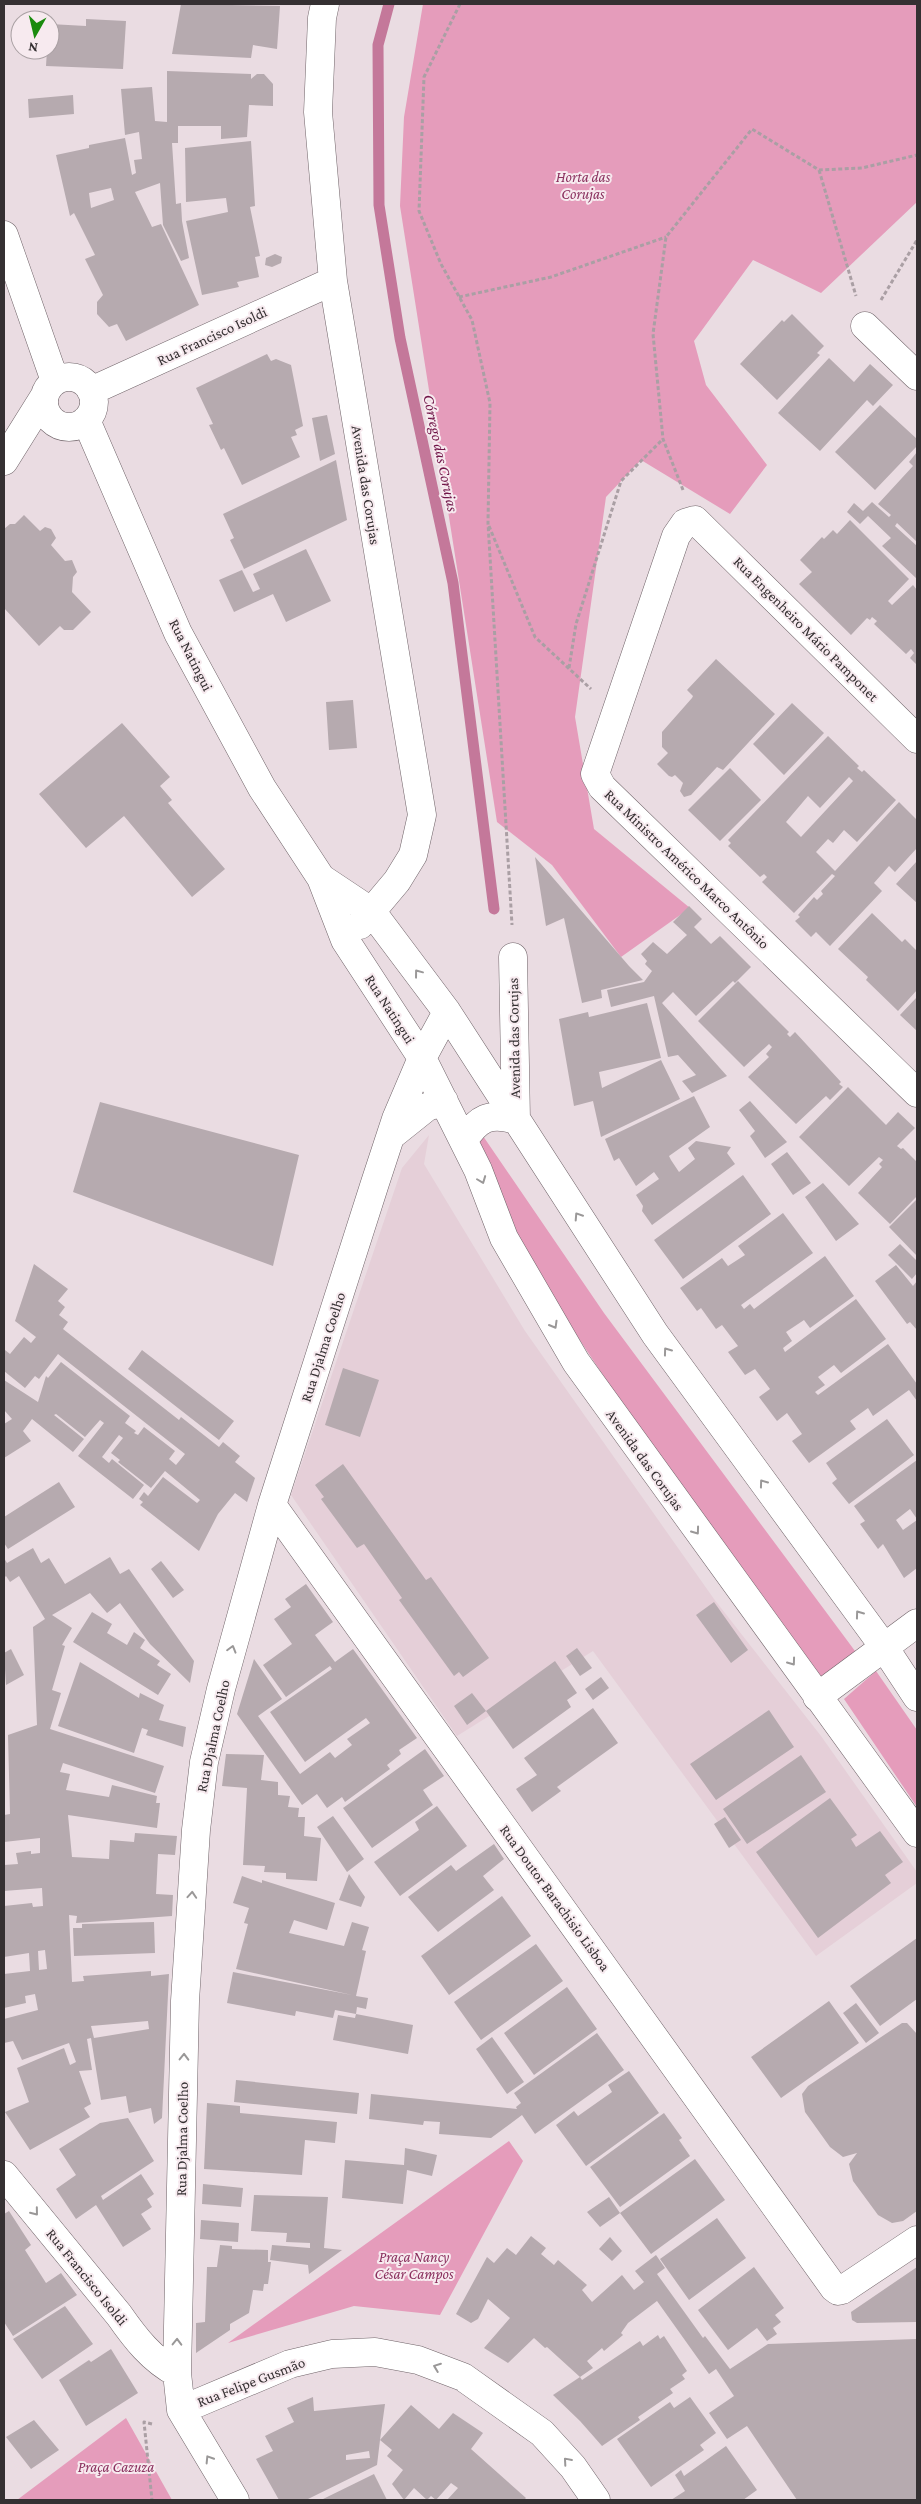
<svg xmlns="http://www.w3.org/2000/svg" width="921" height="2504" viewBox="0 0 921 2504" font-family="'Crimson Pro',serif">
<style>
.built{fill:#e5cfd8}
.green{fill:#e59cbb}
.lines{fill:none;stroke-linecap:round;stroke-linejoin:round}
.stream{stroke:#c4789a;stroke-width:11}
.building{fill:#b6aaaf;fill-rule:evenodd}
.minor-casing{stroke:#706469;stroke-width:29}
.path{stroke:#aa9fa4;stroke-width:3;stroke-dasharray:4 2.5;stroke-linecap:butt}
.minor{stroke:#fff;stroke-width:28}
.oneway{stroke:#9a9898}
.labels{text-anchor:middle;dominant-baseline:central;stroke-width:4;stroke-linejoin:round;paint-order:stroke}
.park-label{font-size:15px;font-style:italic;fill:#8a305e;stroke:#f7eaef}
.street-label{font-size:15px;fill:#353032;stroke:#f7eaef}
.water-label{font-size:16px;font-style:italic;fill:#701548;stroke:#f7eaef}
</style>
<rect width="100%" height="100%" fill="#eadce2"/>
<!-- built -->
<path class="built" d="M429 1135 424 1164 525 1331 714 1599 821 1736 917 1872V1883L816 1956 593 1651 457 1736 291 1495 402 1168Z"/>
<!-- green -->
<path class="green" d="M423 4H917V202L821 293 753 260 694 341 706 385 767 465 730 514 641 460 606 497 575 717 594 829 690 908 621 957 552 865 497 822 400 206 404 117Z
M483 1136 604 1313 855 1651 823 1681 731 1568 512 1238 467 1149Z
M876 1671 917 1730V1807L844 1699Z
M509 2141 523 2161 440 2315 354 2306 228 2343Z
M126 2418 172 2500H17Z"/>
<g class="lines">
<!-- stream -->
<path class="stream" d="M389 4 378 45 379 205 400 338 453 583 494 909"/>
</g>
<!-- building -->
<path class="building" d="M181 4 280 6 277 49 253 45 251 58 172 54Z
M86 19 126 21 123 69 46 66 47 50H50V24L86 26Z
M167 71 251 74V79L257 74H264L273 84V106L249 105 247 137 221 139V126H178V143H172L176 204 181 203 182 221 189 258 181 261 163 225 160 183 135 192 152 227 161 224 199 305 126 341 117 324 109 327 97 314V302L103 295 85 259 95 255 74 213 70 216 56 155 89 148V145L125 138 132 175 136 173 134 160 142 159 139 132 125 135 121 89 152 87 155 121 167 122ZM111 188 114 200 91 208 89 193Z
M73 95 74 114 29 118 28 99Z
M251 141 255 206 250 207 260 256 255 257 259 277 237 282 239 287 202 295 186 221 228 212 226 198 186 202 185 148Z
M275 254 282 257 281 263 272 267 265 265 266 258Z
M792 314 824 346 817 353 820 355 777 400 740 364 782 320 784 322Z
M267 354 271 361 276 359 291 365 303 426 295 430 297 435 291 437 300 457 242 485 224 448 221 450 209 425 213 424 196 388Z
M829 358 854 382 870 364 893 385 873 406 867 400 820 451 778 413Z
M880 405 917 439V446L875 490 835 452Z
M327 415 335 454 320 461 312 418Z
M917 452V542L897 523 895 526 917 546V579L882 546 891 538 868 516 860 524 847 512 854 503 863 511 872 502 889 517 891 515 878 504 913 466 909 462Z
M336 460 347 520 244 569 230 540 234 538 223 514Z
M24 515 40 531 45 527 51 529 56 538 51 545 65 561 72 560 77 572 73 577 72 592 91 612 73 630H64L60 626 39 646 4 608V529L10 524H15Z
M850 520 909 579 888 601 892 605 913 585 917 590V665L910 658 914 653 911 649 906 654 874 624 877 621 872 617 870 620 867 618 851 635 799 584 812 572 800 560 822 537 824 539 833 530 837 534Z
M306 549 331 601 286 622 273 594 234 612 219 580 242 570 253 592 260 589 253 574Z
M716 659 775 714 723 770 717 767 691 795 684 797 680 791 683 783 675 775 672 777 669 776 657 764 668 753 662 747V732L692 698 693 696 687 690Z
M353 700 357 748 329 750 326 702Z
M792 703 824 733 784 775 753 744Z
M122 723 170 777 160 786 172 800 168 803 225 869 192 897 124 816 86 848 39 794Z
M828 736 859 766 857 768 862 772 864 770 896 800 857 842 844 830 833 843 828 839 816 852 835 871 899 802 917 820V848L895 872 889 866 874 883 882 891 830 946 816 932 811 937 795 921 800 917 798 915 814 897 817 900 823 894 821 891 835 876 832 874 794 913 762 882 767 877 764 874 760 877 728 846 731 843 728 840ZM849 777 853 781 801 837 786 822 808 796 820 808Z
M730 768 761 800 720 841 688 810Z
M535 857 629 966 643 980 601 990 602 998 582 1003 564 918 546 926Z
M917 861V903L896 884Z
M689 906 702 919 694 927 711 944 720 936 751 967 735 983 733 981 696 1016 673 992 662 1003 727 1076 692 1093 682 1081 696 1075 678 1055 668 1057 654 996 611 1007 607 990 644 982 652 971 645 964 647 961 641 954 653 942 667 954 687 935 673 922Z
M872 913 902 942 905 939 917 951V990L898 1011 866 980 868 977 838 949Z
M738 981 789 1032 787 1034 790 1037 795 1032 841 1082 839 1084 843 1087 830 1100 826 1096 796 1124 748 1077 769 1057 766 1054 772 1047 769 1044 744 1067 698 1021Z
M917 997V1031L900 1015Z
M647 1003 661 1058 599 1072 602 1088 661 1060 680 1099 601 1137 593 1101 574 1106 559 1019 588 1012 589 1017Z
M848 1087 886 1125 898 1112 915 1128 897 1146 901 1149 903 1148 917 1162V1196L890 1224 858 1193 882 1167 879 1164 883 1160 879 1157 849 1186 799 1137Z
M694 1096 710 1127 669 1156 671 1160 679 1172 695 1159 688 1148 696 1141 731 1147 727 1153 735 1164 652 1225 642 1211 643 1206 636 1195 659 1179 654 1172 636 1186 619 1158 614 1161 605 1139Z
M750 1101 787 1142 765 1158 750 1136 755 1131 739 1110Z
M100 1102 299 1155 273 1266 73 1192Z
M787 1152 811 1183 793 1195 771 1164Z
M743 1175 771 1214 683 1279 654 1240Z
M823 1183 859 1224 836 1241 805 1197Z
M917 1199V1256L889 1227Z
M783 1213 813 1253 741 1305 744 1309 750 1304 754 1309 825 1256 854 1296 810 1328 804 1320 786 1332 792 1341 783 1348 785 1352 856 1299 886 1339 841 1373 834 1365 818 1377 825 1385 815 1392 818 1395 888 1344 917 1384V1401L909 1390 873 1416 868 1408 850 1421 856 1429 809 1463 792 1441 802 1434 787 1413 777 1421 759 1397 770 1389 755 1369 745 1375 728 1352 738 1346 722 1325 716 1329 701 1308 697 1311 680 1288 722 1258 728 1266 745 1255 738 1246Z
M900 1244 917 1261V1273L912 1279 888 1255Z
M34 1264 68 1289 58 1301 65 1307 59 1315 68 1322 63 1329 179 1420 181 1417 219 1447 223 1442 240 1456 235 1462 255 1478 247 1502 235 1493 218 1514 199 1551 140 1505 143 1502 139 1499 144 1492 148 1496 163 1477 197 1503 200 1500 165 1471 151 1488 118 1462 120 1460 111 1453 123 1438 119 1435 102 1457 109 1463 112 1459 144 1485 133 1499 78 1456 104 1423 100 1420 85 1437 56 1414 54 1415 84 1439 73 1452 32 1419 23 1431 31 1441 4 1458V1424L12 1419 4 1410V1380L38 1402 46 1376 48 1378 61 1362 130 1416 125 1423 136 1431 134 1433 138 1435 144 1427 175 1451 169 1459 176 1465 185 1454 58 1354 39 1379 35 1376 25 1388 4 1371 5 1350 10 1354 24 1337 31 1343 36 1337 15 1321Z
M896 1265 913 1286 917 1281V1330L910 1322 907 1324 875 1281Z
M142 1350 234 1421 219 1440 128 1369Z
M343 1368 379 1380 360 1437 325 1425Z
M887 1419 914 1455 849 1504 832 1483 837 1479 826 1463Z
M917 1460V1519L910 1509 896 1520 903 1530 917 1520V1568L904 1578 883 1544 878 1549 860 1524 865 1521 854 1506Z
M343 1464 426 1580 431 1577 489 1658 463 1677 459 1672 454 1676 399 1600 402 1598 364 1544 357 1548 321 1499 324 1497 315 1485Z
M59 1482 75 1507 8 1549 4 1543V1517Z
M33 1548 41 1563 49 1558 65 1584 110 1557 120 1574 129 1569 194 1661 190 1683 150 1644 120 1603 107 1613 90 1593 52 1615 72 1628 62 1645 65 1646 52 1690 61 1693 50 1729 164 1766 155 1793 63 1763 60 1772 70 1774 66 1790 109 1797 112 1785 157 1796 156 1803H160L157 1828 68 1815 72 1857 109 1859 110 1840 134 1842 135 1833 177 1836 175 1855 158 1854 156 1894 173 1895 172 1916 76 1923 77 1916 69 1915 72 1982 84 1981 83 1976 151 1971V1976L169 1974 162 2118 154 2124 151 2108 129 2113 126 2096 101 2100 91 2038 87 2039 92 2070 79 2071 91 2104 84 2108 90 2117 30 2150 5 2112 29 2102 17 2068 64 2048 70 2065 76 2062 69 2043 22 2060 13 2041 4 2043V2019L38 2010 35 1994 25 1996 26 2003 4 2008V1974L30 1971 29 1953 4 1957V1906L32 1903 33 1907 43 1906 42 1888 4 1891V1865L18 1864 16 1853 31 1851V1854L40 1853V1838L4 1842V1815L10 1814 8 1735 37 1725 33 1627 45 1619 19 1576 10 1582 6 1576 4 1578V1558L7 1563ZM45 1950 47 1969 39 1970 38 1951ZM148 2021 149 2029 94 2038 91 2026Z
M161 1561 184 1590 173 1598 151 1569Z
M306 1584 333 1622 315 1635 335 1662 353 1649 417 1738 399 1750 401 1754 387 1765 390 1769 345 1802 342 1797 327 1808 317 1794 302 1805 237 1714 254 1659 282 1699 258 1716 300 1774 330 1752 335 1758 352 1745 347 1739 370 1723 366 1718 305 1762 270 1712 332 1669 330 1666 286 1697 263 1665 292 1644 274 1619 291 1607 285 1599Z
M714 1602 748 1650 731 1663 696 1615Z
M92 1612 112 1624 107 1633 127 1645 134 1632 145 1640 140 1648 160 1661 157 1665 171 1674 158 1695 73 1642Z
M577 1648 592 1668 580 1676 566 1656Z
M11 1649 24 1675 6 1685 4 1653Z
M555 1661 577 1693 567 1700 571 1707 513 1749 486 1711 467 1725 454 1706 472 1693 486 1711Z
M80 1662 139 1698 140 1693 164 1705 159 1720 186 1727 183 1747 146 1735 148 1730 142 1728 134 1753 58 1726Z
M601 1677 609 1688 593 1700 585 1689Z
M593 1708 618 1743 557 1787 561 1791 532 1812 516 1789 537 1775 524 1758Z
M769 1710 794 1747 716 1800 690 1764Z
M425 1749 444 1776 423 1790 433 1805 372 1848 343 1808Z
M226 1754 264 1755 261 1780 278 1782V1795L290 1796 288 1807 299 1808 298 1817H305L304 1836 321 1838 317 1881 286 1879V1873L264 1872 265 1866 243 1865 247 1788 222 1786Z
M801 1755 826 1792 747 1844 723 1809Z
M830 1798 857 1835 851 1839 856 1847 880 1831 903 1862 885 1875 891 1883 818 1938 756 1852Z
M437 1806 467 1846 400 1896 374 1862 419 1830 415 1822Z
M333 1816 364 1859 347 1872 317 1827Z
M725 1817 741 1840 729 1848 714 1824Z
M494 1844 504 1859 483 1876 494 1890 438 1932 408 1897 451 1865 456 1871Z
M349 1874 365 1897 361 1907 339 1900Z
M242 1876 262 1883V1880L335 1903 327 1930 294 1920 289 1933 344 1946 352 1922 369 1927 362 1950 366 1951 356 1996 368 1998 366 2009 357 2007 356 2014 335 2010 333 2018 296 2011 295 2016 227 2003 233 1972 352 1995 236 1969 248 1924 244 1923 249 1908 233 1903Z
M502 1896 531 1936 449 1995 421 1956Z
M154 1922 155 1953 74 1956 73 1928H82V1924Z
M917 1938V1999L880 2026 850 1986Z
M536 1944 563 1981 481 2040 454 2002Z
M567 1987 597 2029 534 2075 504 2033Z
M829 2001 859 2043 781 2098 751 2057Z
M856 2003 879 2033 866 2043 843 2013Z
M356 2014 413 2025 408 2054 333 2040 338 2015 355 2018Z
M902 2023H907L917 2034V2211L903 2221 892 2223 878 2215 853 2181 849 2164 857 2153 843 2157 830 2147 805 2112 802 2094 808 2086Z
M597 2033 624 2070 535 2134 522 2115 491 2138 439 2134 440 2122 424 2121 423 2125 369 2119 371 2094 517 2109 516 2107 521 2103 514 2093Z
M492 2037 524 2082 507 2094 476 2049Z
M629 2071 659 2113 586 2166 556 2125 574 2111 578 2116 612 2092 608 2085Z
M236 2080 359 2093 357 2114 234 2102Z
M207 2103 240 2106V2113L337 2122 335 2143 305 2140 302 2175 204 2169Z
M664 2113 682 2138 679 2140 690 2156 620 2207 590 2167Z
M128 2118 154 2161 101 2196 103 2200 141 2174 154 2194 147 2199 152 2207 141 2214 151 2229 123 2247 96 2205 76 2219 56 2189 76 2175 59 2149 100 2123Z
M405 2148 437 2155 432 2176 407 2170 403 2204 342 2198 345 2160 404 2165Z
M695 2159 725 2200 651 2254 620 2213Z
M203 2184 243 2188 241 2207 202 2204Z
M254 2195 328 2197 324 2248 342 2250 309 2274 308 2265 270 2260 272 2245 310 2248V2243L286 2242 287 2233 251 2231Z
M609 2197 620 2213 600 2227 587 2212Z
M9 2211 31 2245 25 2250 46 2283 61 2273 77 2295 13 2336 4 2322V2214Z
M717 2218 746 2258 689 2300 660 2259Z
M201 2220 239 2223 238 2242 200 2239Z
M531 2236 546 2248 541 2254 554 2265 558 2260 587 2285 582 2290 592 2302 622 2275 634 2290 644 2282 635 2271 656 2255 665 2268 657 2274 703 2338 705 2336 730 2369 768 2344 917 2339V2500H797L747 2426 727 2439 709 2413 734 2396 716 2369 709 2374 657 2301 628 2323 621 2333 623 2335 604 2351 602 2348 587 2361 593 2368 580 2377 582 2380 640 2341 643 2346 658 2335 660 2339 664 2336 687 2371 682 2375 685 2379 670 2389 673 2393 638 2417 640 2420 602 2446 580 2421 553 2395 580 2377 547 2347 545 2348 534 2338 508 2363 484 2348 510 2318 488 2299 478 2319 471 2323 456 2314 487 2257 494 2263 507 2248 516 2255Z
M610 2237 622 2251 612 2261 599 2249Z
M220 2245 232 2246V2249L268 2250V2262H271L268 2284H264L263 2291 253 2290 249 2313 230 2324V2330L196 2353V2323L205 2322 207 2267H217Z
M754 2267 784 2308 775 2315 781 2322 773 2328 777 2334 767 2341 757 2328 728 2350 698 2310Z
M917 2267V2322L857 2323 852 2320 851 2312Z
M65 2306 93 2344 42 2379 13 2339Z
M111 2349 138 2393 86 2426 59 2380 89 2360 91 2362Z
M313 2397 314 2411 385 2404 380 2440 411 2405 439 2429 453 2413 483 2433 471 2449 526 2498 524 2500H447L458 2488 451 2483 436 2500 431 2496 427 2500 414 2488 404 2500 392 2484 403 2470 387 2456 392 2450 380 2440 377 2465 306 2500H279L256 2459 273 2451 265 2436 294 2422 287 2408ZM369 2451 370 2458 346 2460V2455Z
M690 2397 716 2433 700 2445 704 2450 651 2487 617 2439 670 2402 674 2408Z
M34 2420 59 2450 31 2469 6 2437Z
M726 2446 757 2490 743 2500H671L685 2491 675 2475 681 2470 684 2476Z
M374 2474 387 2500H321Z"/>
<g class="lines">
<defs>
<path id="minor" d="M325 4 322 18 318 112 333 281 422 815 413 855 397 881 360 925
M4 235 55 381
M865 326 917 376
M44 402a25 25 0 1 1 50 0a25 25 0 1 1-50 0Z
M91 391 333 281
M86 420 178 633 262 788 321 878 345 940 422 1058 478 1170 504 1238 576 1362 917 1833
M4 461 44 397
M917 739 695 520 685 523 676 536 595 774 602 787 917 1093
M321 878 372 912 447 1012 655 1334 884 1647 917 1697
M392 1135 427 1107 444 1101
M464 1140C478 1118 490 1112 516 1120L513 957
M272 1505 834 2288 838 2291 842 2290 917 2240
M817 1697 917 1623
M4 2175 119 2315C135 2338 152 2360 177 2373
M181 2410 290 2364 332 2354 375 2352 418 2360 463 2377 542 2433 573 2467 596 2500
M235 2500 181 2410 177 2373 185 2001 196 1830 204 1762 221 1689 272 1505 375 1183 396 1119 422 1058 447 1012"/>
</defs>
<!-- minor casing -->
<use href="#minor" class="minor-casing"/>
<!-- path -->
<path class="path" d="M460 4 424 77 419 211 441 264 472 320 490 403 488 523 512 925
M819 170 856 296
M459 297 551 277 666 237
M881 300 917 240
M683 490 663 439 653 334 666 237 752 129 819 170 862 168 917 155
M489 526 535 637 591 689
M569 668 576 624 621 481 663 439
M152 2424 144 2422 152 2500"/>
<!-- minor -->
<use href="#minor" class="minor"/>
</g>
<!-- one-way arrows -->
<defs><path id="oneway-chevron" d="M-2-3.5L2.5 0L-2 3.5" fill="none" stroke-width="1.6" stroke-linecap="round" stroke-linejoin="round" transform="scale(1.25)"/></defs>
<g class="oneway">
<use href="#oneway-chevron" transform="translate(418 973) rotate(-127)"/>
<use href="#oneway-chevron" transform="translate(482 1180) rotate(69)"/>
<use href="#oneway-chevron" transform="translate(578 1216) rotate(-123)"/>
<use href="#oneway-chevron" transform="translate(554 1325) rotate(60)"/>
<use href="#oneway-chevron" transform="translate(667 1351) rotate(-126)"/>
<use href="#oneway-chevron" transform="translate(763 1483) rotate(-126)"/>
<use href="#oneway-chevron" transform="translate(696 1531) rotate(54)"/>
<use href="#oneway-chevron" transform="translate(859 1614) rotate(-126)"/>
<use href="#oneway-chevron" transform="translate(232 1649) rotate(-74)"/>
<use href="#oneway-chevron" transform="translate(792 1662) rotate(54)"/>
<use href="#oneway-chevron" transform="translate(192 1895) rotate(-86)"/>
<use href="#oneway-chevron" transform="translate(184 2057) rotate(-89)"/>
<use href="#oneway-chevron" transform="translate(35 2212) rotate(51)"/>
<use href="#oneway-chevron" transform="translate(177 2342) rotate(-89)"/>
<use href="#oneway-chevron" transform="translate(437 2367) rotate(-159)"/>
<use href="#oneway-chevron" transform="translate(209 2459) rotate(-122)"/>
<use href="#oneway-chevron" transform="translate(567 2461) rotate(-131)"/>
</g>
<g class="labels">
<!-- park labels -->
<g class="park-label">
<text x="583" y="177">Horta das<tspan x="583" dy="17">Corujas</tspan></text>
<text x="414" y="2257">Praça Nancy<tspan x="414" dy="17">César Campos</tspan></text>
<text x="116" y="2467">Praça Cazuza</text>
</g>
<!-- street labels -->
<g class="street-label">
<text transform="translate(212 336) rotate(-25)">Rua Francisco Isoldi</text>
<text transform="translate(366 485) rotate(81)">Avenida das Corujas</text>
<text transform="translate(806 629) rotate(45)">Rua Engenheiro Mário Pamponet</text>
<text transform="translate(191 655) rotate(63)">Rua Natingui</text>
<text transform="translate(687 869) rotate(44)">Rua Ministro Américo Marco Antônio</text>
<text transform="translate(390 1009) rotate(57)">Rua Natingui</text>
<text transform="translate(514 1038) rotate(-91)">Avenida das Corujas</text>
<text transform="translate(323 1347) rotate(-72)">Rua Djalma Coelho</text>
<text transform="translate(645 1460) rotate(54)">Avenida das Corujas</text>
<text transform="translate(213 1736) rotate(-78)">Rua Djalma Coelho</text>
<text transform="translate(555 1898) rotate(54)">Rua Doutor Barachisio Lisboa</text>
<text transform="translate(182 2139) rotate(-89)">Rua Djalma Coelho</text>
<text transform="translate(87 2277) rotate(51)">Rua Francisco Isoldi</text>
<text transform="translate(251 2382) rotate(-21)">Rua Felipe Gusmão</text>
</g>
<!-- water labels -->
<g class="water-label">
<text transform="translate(441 453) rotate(78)">Córrego das Corujas</text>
</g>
</g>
<!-- border -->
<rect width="921" height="2504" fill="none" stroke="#353032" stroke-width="10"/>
<!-- north arrow -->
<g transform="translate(35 35) rotate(188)"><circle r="24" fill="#f7eaef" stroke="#a9a0a3"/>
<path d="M0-4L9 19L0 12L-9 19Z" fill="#1a8b0e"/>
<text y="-8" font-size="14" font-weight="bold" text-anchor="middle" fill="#353032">N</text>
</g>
</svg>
